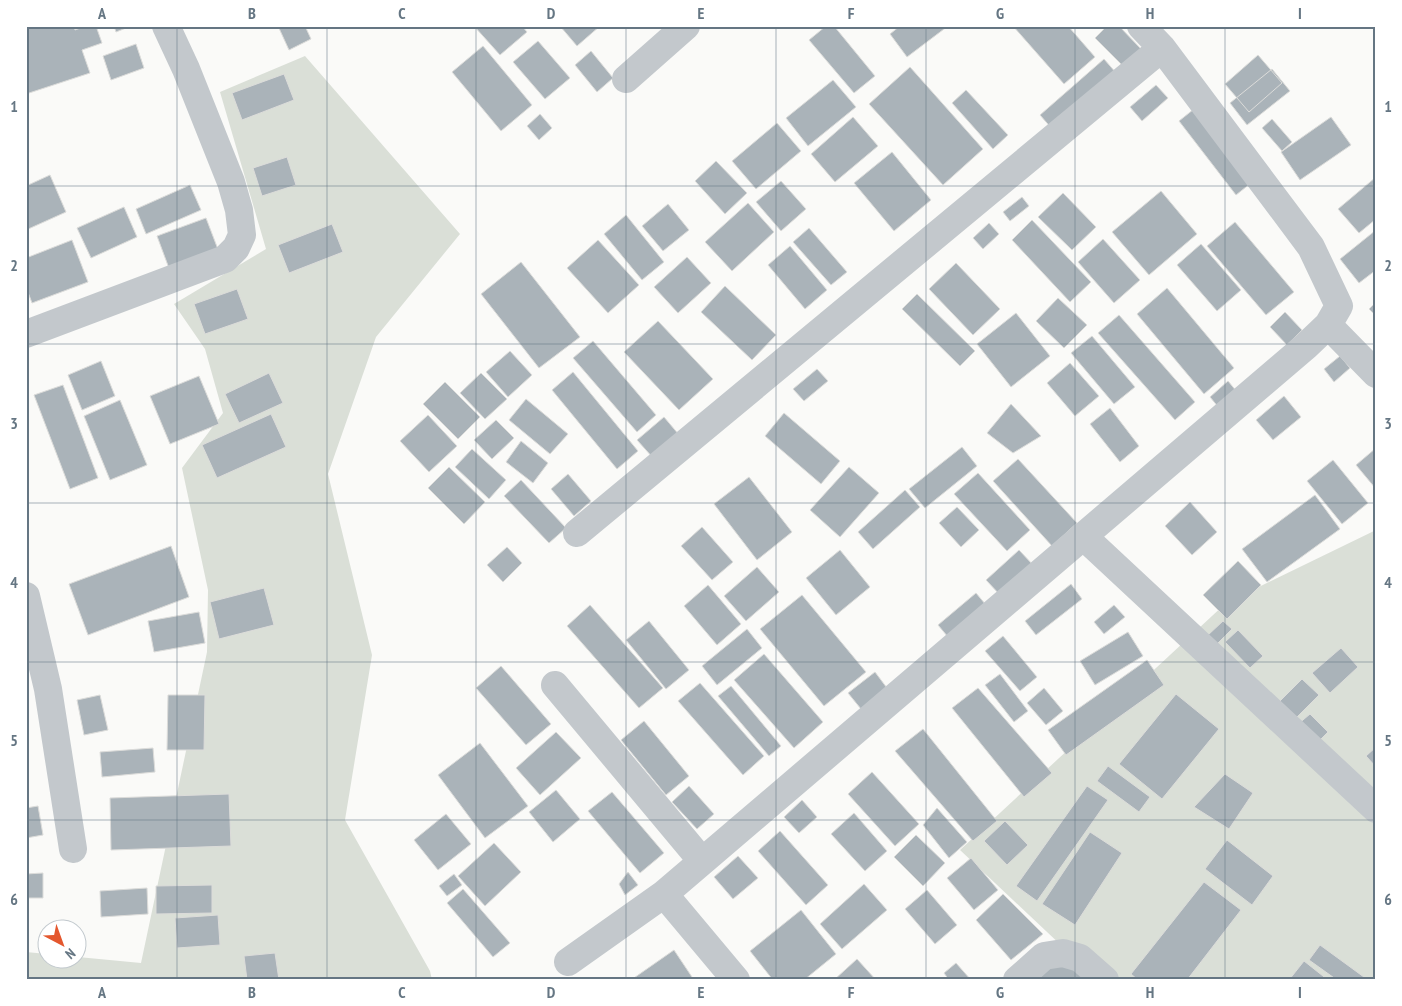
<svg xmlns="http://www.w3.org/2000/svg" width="1402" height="1006" viewBox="0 0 1402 1006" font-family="'PT Sans Narrow',sans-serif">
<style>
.green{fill:#dadfd7}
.building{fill:#aab3b9;stroke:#dcdcda}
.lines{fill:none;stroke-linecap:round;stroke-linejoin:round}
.street{stroke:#c3c8cc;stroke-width:28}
.grid{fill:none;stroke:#657683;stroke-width:1;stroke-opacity:0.55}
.neatline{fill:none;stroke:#657683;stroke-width:2}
.grid-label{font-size:16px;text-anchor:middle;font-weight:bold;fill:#657683}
</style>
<rect width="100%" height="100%" fill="#fafaf8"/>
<!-- green -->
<path class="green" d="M305 56 460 234 376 337 328 474 372 655 345 820 430 971 432 980H389L388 979 384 980H26V952L47 954 48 958H78V957L141 963 207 652 208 590 182 468 223 413 205 349 174 304 266 249 220 92Z
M1376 530V980H1101L1064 948 960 850 1226 603Z"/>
<!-- building -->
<path class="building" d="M35 26H74L75 30 86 26H96L102 43 82 50 90 73 26 94V29Z
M114 26H131L116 32Z
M278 26H305L311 39 289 50Z
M474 26H522L527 32 500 55Z
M560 26H600L577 46Z
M826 26H834L875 76 854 93 809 40Z
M900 26H948L907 57 890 34Z
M1013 26H1068L1095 57 1064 84Z
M1107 26H1119L1142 50 1124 67 1095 38Z
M538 41 570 78 545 99 513 62Z
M136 44 144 68 111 80 103 56Z
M483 46 532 105 501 131 452 72Z
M591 51 613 78 597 92 575 65Z
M1258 55 1282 83 1249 112 1225 84Z
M1104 59 1117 74 1053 130 1040 115Z
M910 67 983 149 943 185 869 104Z
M1272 69 1290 91 1247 125 1230 103Z
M284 74 294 100 242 120 232 93Z
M833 80 856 107 808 146 786 118Z
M1156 85 1168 98 1142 121 1130 107Z
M966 90 1008 135 993 149 952 103Z
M1194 109 1251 183 1236 195 1179 121Z
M540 114 552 128 539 140 527 126Z
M853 117 878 146 835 182 811 154Z
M1331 117 1351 145 1300 180 1281 152Z
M1272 119 1292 142 1282 151 1262 128Z
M777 123 801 151 756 189 732 161Z
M892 152 931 200 894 231 854 183Z
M287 157 296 185 262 196 253 168Z
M716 161 747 193 725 214 695 181Z
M50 175 66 212 26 230V186Z
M1376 177V219L1359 233 1338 209Z
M781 181 806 209 781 231 756 202Z
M190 185 201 210 146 234 136 209Z
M1161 191 1197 234 1149 275 1112 232Z
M1063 193 1096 227 1072 250 1038 217Z
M1022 197 1029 206 1010 221 1003 212Z
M748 203 774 232 732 271 705 242Z
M668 204 689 230 663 251 642 226Z
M124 207 137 237 91 258 77 228Z
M626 215 664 262 642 280 604 234Z
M206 218 219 252 170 271 157 236Z
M1032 220 1091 282 1070 302 1012 240Z
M1235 222 1294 292 1266 315 1207 246Z
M989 223 999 234 983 249 973 238Z
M332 224 343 252 289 273 278 245Z
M809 228 847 272 831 285 793 242Z
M1376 230V270L1359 283 1340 259Z
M1103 239 1140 280 1114 303 1078 262Z
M72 240 88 282 32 303 26 287V258Z
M598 240 639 285 608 313 567 268Z
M1201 244 1241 290 1217 311 1177 265Z
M790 246 827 290 805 309 768 265Z
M687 257 711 283 678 313 654 287Z
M521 262 580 337 539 368 481 294Z
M956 263 1000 309 973 335 929 289Z
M725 286 776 335 752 360 701 312Z
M1167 288 1234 368 1204 394 1137 314Z
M237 289 248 319 205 334 194 304Z
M917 294 975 351 960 366 902 309Z
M1058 298 1087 325 1064 348 1036 321Z
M1376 302V316L1369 309Z
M1285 312 1302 330 1287 345 1270 327Z
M1016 313 1050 356 1011 387 977 344Z
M1119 315 1195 402 1175 420 1098 333Z
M658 321 713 379 679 410 624 352Z
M1092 336 1135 387 1114 404 1071 353Z
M593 341 656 415 637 432 573 358Z
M510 351 532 375 508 397 486 372Z
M1340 356 1350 368 1334 382 1324 369Z
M101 361 115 396 82 410 68 375Z
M1070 363 1099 396 1075 416 1047 383Z
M817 369 828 381 804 401 793 389Z
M573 372 638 451 617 469 552 390Z
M269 373 283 403 239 423 225 394Z
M481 373 507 399 485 419 460 393Z
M199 376 219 424 170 444 150 396Z
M1228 381 1242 398 1224 414 1210 397Z
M445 382 480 417 458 439 423 404Z
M63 385 98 478 70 489 34 395Z
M1284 396 1301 417 1273 440 1256 420Z
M526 399 568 434 550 454 509 420Z
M120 400 147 465 110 480 84 416Z
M1011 404 1041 436 1013 453 987 433Z
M1110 408 1139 446 1120 462 1090 424Z
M784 413 840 461 821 484 765 436Z
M271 414 286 447 217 478 202 445Z
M428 415 457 446 429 472 400 441Z
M664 417 680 436 654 459 637 440Z
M496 420 514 438 492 459 474 440Z
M521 441 548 463 533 483 506 462Z
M962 447 977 466 925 508 909 489Z
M1376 448V489L1356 465Z
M472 449 506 480 489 499 455 467Z
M1018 459 1077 523 1052 546 993 481Z
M1333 460 1368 503 1342 524 1307 481Z
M449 467 485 502 464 524 428 488Z
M849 467 879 493 840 537 810 510Z
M978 473 1030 530 1007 551 954 494Z
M568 474 591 501 574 516 551 489Z
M749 477 792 532 757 560 714 504Z
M521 480 566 528 549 543 504 496Z
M905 490 920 507 873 549 858 532Z
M1315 495 1340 529 1267 582 1242 549Z
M1190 502 1217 532 1192 555 1165 526Z
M957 507 979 530 961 547 939 523Z
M702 527 733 562 712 580 681 546Z
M171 546 189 597 88 635 69 584Z
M507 547 522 563 503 582 487 565Z
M840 550 870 587 836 615 806 578Z
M1019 550 1034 566 1001 596 986 580Z
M1238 561 1261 585 1227 619 1203 595Z
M757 567 779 592 746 621 724 596Z
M1071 584 1082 599 1036 635 1025 621Z
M708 585 741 624 717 645 684 606Z
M264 588 274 625 219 639 210 602Z
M976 593 986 605 948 637 938 625Z
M802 595 866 672 824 706 760 629Z
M590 605 663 688 639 708 567 626Z
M1114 605 1125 617 1104 634 1094 622Z
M199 612 205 643 154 652 148 621Z
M649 621 689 670 666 689 626 640Z
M1223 621 1232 629 1216 645 1207 636Z
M747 629 762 648 717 685 702 666Z
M1238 630 1263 656 1250 668 1225 642Z
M1128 632 1143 656 1095 685 1080 661Z
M1003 636 1037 677 1020 691 985 651Z
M1341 648 1358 667 1330 693 1312 673Z
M764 654 823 722 794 748 734 680Z
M1147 660 1164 685 1066 755 1048 730Z
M501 666 551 724 526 745 476 688Z
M875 672 887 688 861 709 848 693Z
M1000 674 1028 711 1014 722 985 685Z
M1302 679 1319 695 1293 721 1277 704Z
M700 683 764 756 743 775 678 701Z
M731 686 781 746 769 756 718 696Z
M978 688 1052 773 1024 797 952 708Z
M1044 688 1063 711 1046 725 1027 703Z
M1176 694 1219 729 1162 799 1119 764Z
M100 695 108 730 84 735 77 700Z
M168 695H205L204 750H167Z
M1310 714 1328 732 1316 744 1297 725Z
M644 721 689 776 666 795 621 740Z
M923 729 997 821 973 841 895 751Z
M556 732 581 758 540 795 516 768Z
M480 743 528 806 485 838 438 775Z
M1376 747V767L1366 756Z
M153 748 155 772 102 777 100 752Z
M1108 766 1150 797 1139 812 1097 781Z
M872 772 919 824 895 846 848 794Z
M1225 774 1253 793 1229 829 1194 807Z
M689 786 714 814 697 829 672 802Z
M1087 786 1108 800 1037 901 1016 886Z
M556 790 580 819 553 842 529 812Z
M612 792 664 853 640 873 588 811Z
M229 794 231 846 111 850 110 798Z
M802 800 817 817 799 833 784 817Z
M38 806 43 835 26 838V808Z
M937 808 967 842 949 858 923 825Z
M854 813 887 851 865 871 831 834Z
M446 814 471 844 438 870 414 840Z
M1005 821 1028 845 1007 865 984 841Z
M780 831 828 885 806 905 758 851Z
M1090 832 1122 853 1075 925 1042 904Z
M916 835 945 863 923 886 894 857Z
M1227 840 1273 876 1252 905 1205 869Z
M494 843 521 872 485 906 458 876Z
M738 856 758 878 733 899 714 877Z
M971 858 998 890 974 910 947 878Z
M628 872 638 885 625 895 619 884Z
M43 873V898H26V874Z
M454 874 462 885 447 896 439 886Z
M1204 882 1241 910 1187 980H1138L1131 974Z
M864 884 887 910 842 949 820 924Z
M212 885V913L156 914V886Z
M147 888 148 914 101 917 100 891Z
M463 889 510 943 493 957 447 903Z
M927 890 957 925 935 944 905 909Z
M1003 894 1043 934 1011 960 976 920Z
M801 910 836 954 804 980H773L750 951Z
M218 915 220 945 177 948 175 918Z
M1320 945 1368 980H1337L1309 960Z
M674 950 694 980H631Z
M275 953 279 980H247L244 956Z
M1063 955 1083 977 1080 980H1037Z
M857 959 876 980H834Z
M1304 961 1328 980H1289Z
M956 963 971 980H949L944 973Z"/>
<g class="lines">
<!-- street -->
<path class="street" d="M626 79 686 26
M1328 325 1376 374
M26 334 225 259 236 248 242 235 239 210 231 182 186 69 166 26
M577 533 1162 48
M1083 536 1376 809
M26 596 48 689 73 849
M555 685 702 861
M568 962 664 894
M736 980 664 894 1306 346 1328 325 1339 306 1311 247 1162 48 1141 26
M1017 980 1044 956 1063 953 1080 958 1105 980"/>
</g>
<!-- grid -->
<path class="grid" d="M177 26V980M327 26V980M476 26V980M626 26V980M776 26V980M926 26V980M1075 26V980M1225 26V980M26 186H1376M26 344H1376M26 503H1376M26 662H1376M26 820H1376"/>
<!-- border -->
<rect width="1402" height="1006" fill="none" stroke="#ffffff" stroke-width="55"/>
<!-- north arrow -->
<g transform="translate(62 944) rotate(139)"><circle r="24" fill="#ffffff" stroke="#c1c8cd"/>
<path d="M0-4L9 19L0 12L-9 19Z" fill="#e4572e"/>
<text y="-8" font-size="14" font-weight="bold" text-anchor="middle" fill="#657683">N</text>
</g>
<rect x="28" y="28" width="1346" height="950" class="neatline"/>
<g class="grid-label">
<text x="102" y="19">A</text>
<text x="252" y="19">B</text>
<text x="402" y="19">C</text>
<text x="551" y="19">D</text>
<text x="701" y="19">E</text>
<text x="851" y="19">F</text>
<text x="1000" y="19">G</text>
<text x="1150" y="19">H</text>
<text x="1300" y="19">I</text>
<text x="14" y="112">1</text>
<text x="1388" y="112">1</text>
<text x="14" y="271">2</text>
<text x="1388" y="271">2</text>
<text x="14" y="429">3</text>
<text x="1388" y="429">3</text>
<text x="14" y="588">4</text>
<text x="1388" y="588">4</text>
<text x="14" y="746">5</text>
<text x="1388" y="746">5</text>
<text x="14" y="905">6</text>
<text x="1388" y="905">6</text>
<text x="102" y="998">A</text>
<text x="252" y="998">B</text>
<text x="402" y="998">C</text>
<text x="551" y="998">D</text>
<text x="701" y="998">E</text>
<text x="851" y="998">F</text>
<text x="1000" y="998">G</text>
<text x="1150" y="998">H</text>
<text x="1300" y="998">I</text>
</g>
</svg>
